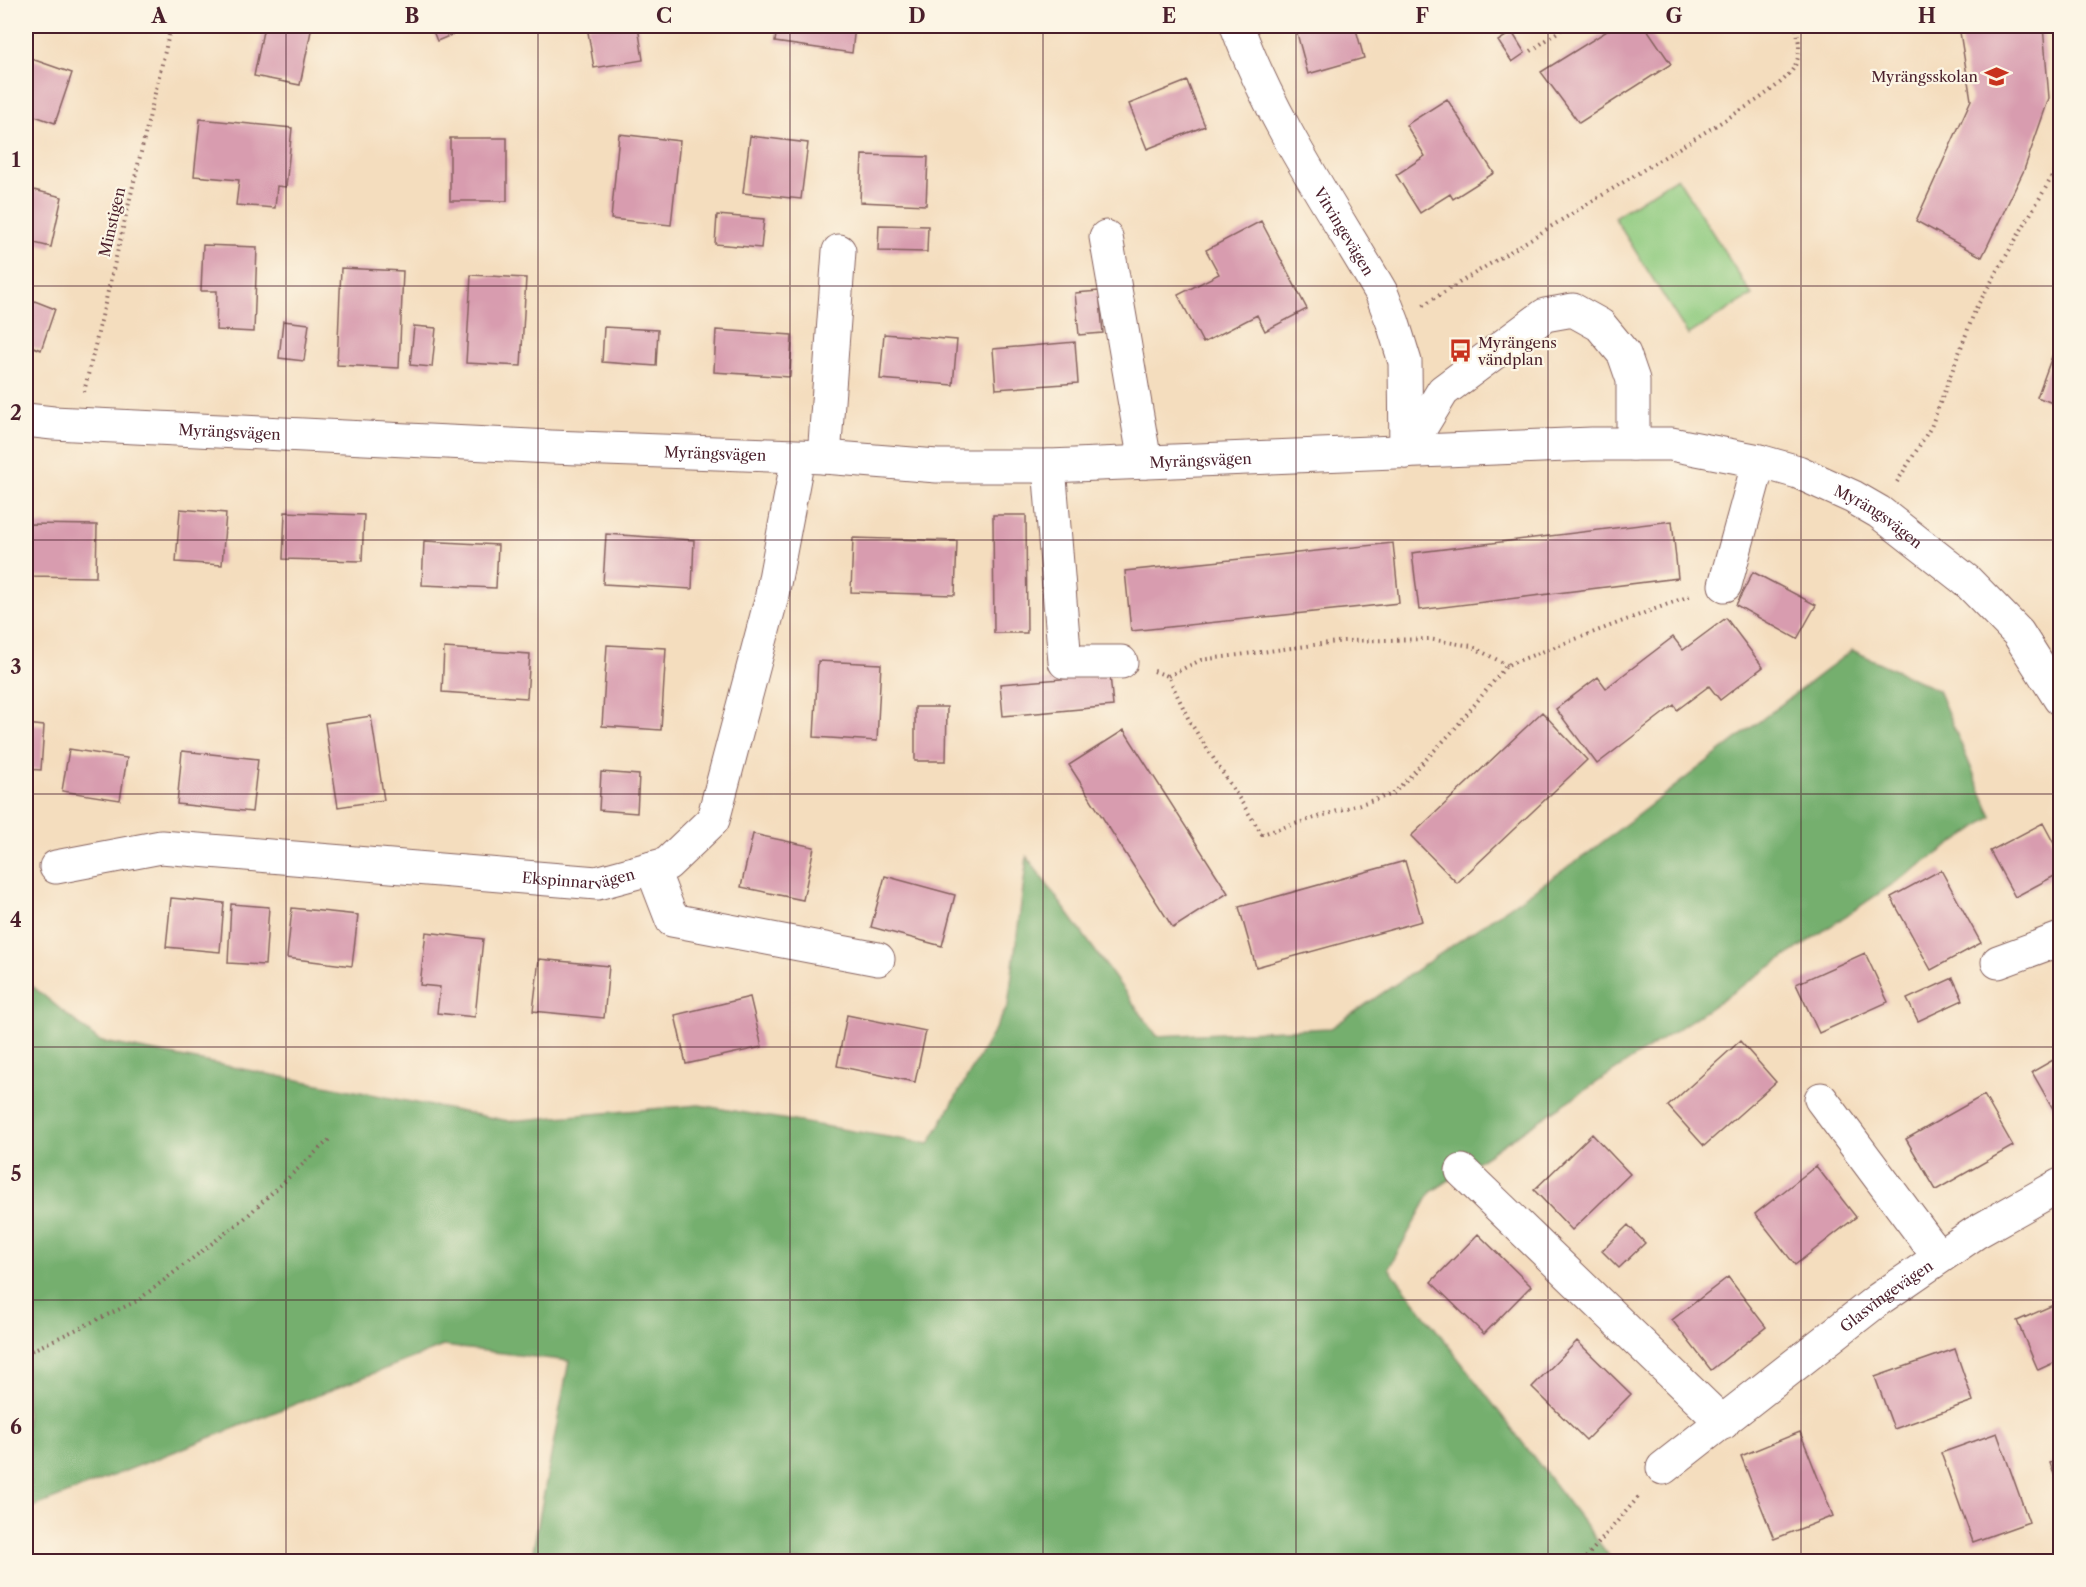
<svg xmlns="http://www.w3.org/2000/svg" width="2086" height="1587" viewBox="0 0 2086 1587" font-family="'Libre Caslon Text',serif">
<style>
.green{fill:#90cb80;stroke:#6d7556;stroke-width:1.5}
.forest{fill:#74af6e;stroke:#5f674c;stroke-width:1.5}
.building{fill:#d89caf}
.lines{fill:none;stroke-linecap:round;stroke-linejoin:round}
.minor-casing{stroke:#86625e;stroke-width:35}
.path{stroke:#86625e;stroke-width:4;stroke-dasharray:1.5 4.5;stroke-linecap:butt}
.minor{stroke:#fff;stroke-width:33}
.grid{fill:none;stroke:#4a1f2b;stroke-width:1.5;stroke-opacity:0.55}
.labels{text-anchor:middle;dominant-baseline:central;stroke-width:4.5;stroke-linejoin:round;paint-order:stroke}
.poi-label{font-size:15px;fill:#4a1f2b;stroke:#fcf5e5;text-anchor:end}
.street-label{font-size:15px;fill:#4a1f2b;stroke:#fcf5e5}
.neatline{fill:none;stroke:#4a1f2b;stroke-width:2}
.grid-label{font-size:20px;text-anchor:middle;font-weight:bold;fill:#4a1f2b}
</style>
<rect width="100%" height="100%" fill="#fcf5e5"/>
<filter id="ink" filterUnits="userSpaceOnUse"><feTurbulence type="fractalNoise" baseFrequency=".0167" numOctaves="2"/><feDisplacementMap in="SourceGraphic" scale="12" xChannelSelector="R" yChannelSelector="G"/><feConvolveMatrix kernelMatrix="1 2 1 2 8 2 1 2 1" color-interpolation-filters="sRGB"/></filter>
<filter id="wash" filterUnits="userSpaceOnUse"><feTurbulence type="fractalNoise" baseFrequency=".008" numOctaves="4" result="noise"/><feDisplacementMap in="SourceGraphic" scale="24" xChannelSelector="R" yChannelSelector="G"/><feGaussianBlur stdDeviation="1.35" result="paint"/><feColorMatrix in="noise" values="0 0 0 0 0 0 0 0 0 0 0 0 0 0 0 0 0 1.4 0 .05"/><feComposite in="paint" operator="in"/></filter>
<g filter="url(#wash)">
<rect width="100%" height="100%" fill="#f4ddbe"/>
<!-- green -->
<path class="green" d="M1677 177 1752 295 1688 335 1614 217Z"/>
<!-- forest -->
<path class="forest" d="M1852 650 1938 690 1992 817 1708 1009 1431 1192 1389 1268 1613 1561H531L569 1361 443 1346 26 1510V981L99 1041 509 1121 699 1105 929 1144 1008 1006 1027 857 1157 1036 1331 1028 1587 854Z"/>
<g id="blocks">
<!-- building -->
<path class="building" d="M264 26H312L300 85 254 76Z
M431 26H473L437 41Z
M587 26H638L643 60 594 68Z
M777 26H855L852 53 775 42Z
M1295 26H1355L1364 58 1308 74Z
M1615 26H1645L1671 64 1579 123 1541 72Z
M1959 26H2043L2049 98 2024 170 1982 257 1916 221 1971 100Z
M1512 32 1525 53 1512 62 1498 41Z
M26 57 72 73 55 123 26 113Z
M1187 81 1205 126 1147 149 1129 104Z
M1447 99 1494 173 1453 199 1450 194 1420 213 1396 175 1425 156 1406 125Z
M200 119 292 128 286 187 277 186 275 208 236 205 239 180 194 176Z
M619 134 680 141 671 225 611 219Z
M750 136 808 143 801 199 743 193Z
M450 138H507V201H450Z
M862 155 928 157 926 205 860 202Z
M26 188 62 197 51 247 26 241Z
M717 215 764 219 761 248 715 244Z
M1261 221 1307 309 1265 331 1257 315 1203 343 1178 295 1219 274 1206 250Z
M879 225 928 226 927 252 878 251Z
M203 245 257 247 254 332 216 330 217 291H201Z
M341 268 403 271 399 368 337 365Z
M471 275 526 278 521 366 466 363Z
M1099 291 1103 333 1079 335 1075 293Z
M32 300 55 309 41 350 26 344V318Z
M283 321 309 324 304 361 279 358Z
M414 326 436 328 432 367 410 365Z
M604 327 658 330 656 366 602 362Z
M716 330 792 335 790 377 714 372Z
M884 334 957 340 953 385 880 379Z
M2060 335V406L2037 397Z
M1075 342 1078 383 996 389 993 349Z
M180 509 226 513 222 565 176 562Z
M285 512 364 515 362 561 283 559Z
M993 515H1026L1027 633H994Z
M1672 521 1678 578 1419 610 1412 553Z
M26 524 97 525 96 577 26 576Z
M606 534 694 540 692 589 603 584Z
M853 538 957 541 955 595 851 592Z
M424 541 498 545 496 588 422 585Z
M1393 543 1399 603 1131 631 1125 571Z
M1753 572 1816 605 1797 639 1736 605Z
M1726 618 1763 667 1720 700 1709 686 1677 710 1674 705 1597 764 1556 709 1598 677 1606 688 1673 637 1683 650Z
M607 645 666 648 661 730 602 726Z
M444 648 530 654 527 698 442 692Z
M818 661 881 664 877 741 814 737Z
M1110 675 1113 706 1003 716 1000 684Z
M915 707H947L946 761H915Z
M1542 712 1587 760 1457 883 1411 836Z
M371 716 384 800 338 807 325 723Z
M26 724 44 726 41 770 26 769Z
M1124 730 1228 893 1173 928 1069 765Z
M69 749 127 758 120 800 62 791Z
M182 751 258 759 252 812 177 804Z
M601 772 639 775 637 813 599 810Z
M2043 823 2060 855V873L2015 897 1990 851Z
M753 834 814 847 803 900 741 887Z
M1405 861 1422 921 1256 967 1239 907Z
M1941 870 1981 943 1931 970 1891 897Z
M885 876 955 895 942 946 871 927Z
M171 898 224 903 220 952 166 947Z
M231 904 269 907 265 965 228 963Z
M292 908 358 915 352 966 287 958Z
M426 932 483 939 475 1017 437 1013 440 987 420 985Z
M1865 953 1888 1002 1819 1033 1796 984Z
M539 959 609 966 604 1018 533 1011Z
M1953 978 1963 1000 1918 1021 1907 999Z
M750 997 762 1047 686 1064 675 1015Z
M847 1015 926 1031 915 1082 837 1066Z
M1740 1041 1776 1082 1704 1146 1668 1106Z
M2060 1056V1121L2032 1072Z
M1984 1095 2013 1146 1936 1190 1906 1139Z
M1592 1134 1630 1174 1572 1230 1534 1190Z
M1816 1166 1856 1217 1795 1265 1755 1214Z
M1628 1225 1645 1243 1619 1268 1602 1251Z
M1478 1234 1531 1286 1484 1334 1431 1282Z
M1728 1277 1766 1327 1711 1370 1672 1320Z
M2060 1302V1360L2038 1370 2017 1321Z
M1577 1341 1631 1394 1586 1440 1532 1387Z
M1955 1349 1973 1401 1894 1429 1875 1377Z
M1800 1432 1833 1516 1774 1539 1741 1456Z
M1997 1433 2029 1522 1973 1542 1941 1453Z
M2060 1459V1491L2050 1463Z"/>
</g>
</g>
<g filter="url(#ink)">
<use href="#blocks" fill-opacity="0" stroke="#86625e" stroke-width="1.5"/>
<g class="lines">
<defs>
<g id="minor">
<path id="s1" d="M1237 26C1272 121 1330 205 1381 292L1393 323 1405 362 1406 452"/>
<path d="M1106 237 1145 462"/>
<path id="s2" d="M26 420 53 423 551 447 824 457 937 466H1049L1592 444H1671L1759 461 1798 472 1853 497 1879 512 1967 581 2018 633 2060 699"/>
<path d="M1406 452 1443 391 1545 315 1573 310 1600 325 1624 354 1633 380V444"/>
<path d="M824 457 839 251"/>
<path d="M1049 466 1065 662H1121"/>
<path d="M1725 585 1759 461"/>
<path id="s3" d="M56 867 161 847 597 883 667 864 713 820 771 600 798 457"/>
<path d="M652 868 672 920 878 959"/>
<path d="M1998 962 2060 939"/>
<path d="M1821 1099 1939 1257"/>
<path d="M1462 1171 1723 1423"/>
<path id="s4" d="M1663 1468 1879 1299 1975 1233 2060 1185"/>
</g>
</defs>
<!-- minor casing -->
<use href="#minor" class="minor-casing"/>
<!-- path -->
<path class="path" d="M1531 51 1566 26
M1423 305 1759 99C1788 77 1808 66 1795 26
M84 392 171 26
M1897 482 1931 427 1976 308 2060 163
M1154 671 1168 676 1190 722 1262 834 1393 794 1452 732 1507 665 1692 595
M1168 676 1201 660 1344 641 1429 639 1471 646 1507 665
M26 1353 137 1301 245 1218 331 1138
M1582 1562 1641 1494"/>
<!-- minor -->
<use href="#minor" class="minor"/>
</g>
</g>
<!-- grid -->
<path class="grid" d="M286 26V1562M538 26V1562M790 26V1562M1043 26V1562M1296 26V1562M1548 26V1562M1801 26V1562M26 286H2060M26 540H2060M26 794H2060M26 1047H2060M26 1300H2060"/>
<!-- icons -->
<defs>
<symbol id="school-bare" viewBox="-9 -9 18 18"><path d="M0-5L7-2L0 1L-7-2ZM-4 1L0 2.5L4 1V4Q0 6-4 4Z" fill="#c8321e" stroke="#fcf5e5" stroke-width="2.5" paint-order="stroke"/></symbol>
<symbol id="bus-bare" viewBox="-9 -9 18 18"><path d="M-5-6H5V4H4V6H2V4H-2V6H-4V4H-5ZM-3.5-4V0h7V-4ZM-3.5 1.2v1.5H-2V1.2ZM2 1.2v1.5H3.5V1.2Z" fill="#c8321e" stroke="#fcf5e5" stroke-width="2.5" paint-order="stroke"/></symbol>
</defs>
<g fill-rule="evenodd">
<use href="#school-bare" x="1980" y="60" width="33" height="33"/>
<use href="#bus-bare" x="1444" y="334" width="33" height="33"/>
</g>
<g class="labels">
<!-- poi labels -->
<g class="poi-label">
<text x="1978" y="76">Myrängsskolan</text>
<text x="1478" y="342" text-anchor="start">Myrängens<tspan x="1478" dy="17">vändplan</tspan></text>
</g>
<!-- street labels -->
<g class="street-label">
<text transform="translate(112 222) rotate(-77)">Minstigen</text>
<text stroke="none"><textPath href="#s1" startOffset="232">Vitvingevägen</textPath></text>
<text stroke="none"><textPath href="#s2" startOffset="204">Myrängsvägen</textPath></text>
<text stroke="none"><textPath href="#s2" startOffset="690">Myrängsvägen</textPath></text>
<text stroke="none"><textPath href="#s2" startOffset="1176">Myrängsvägen</textPath></text>
<text stroke="none"><textPath href="#s2" startOffset="1869">Myrängsvägen</textPath></text>
<text stroke="none"><textPath href="#s3" startOffset="526">Ekspinnarvägen</textPath></text>
<text stroke="none"><textPath href="#s4" startOffset="282">Glasvingevägen</textPath></text>
</g>
</g>
<!-- margin -->
<rect width="2086" height="1587" fill="none" stroke="#fcf5e5" stroke-width="66"/>
<rect x="33" y="33" width="2020" height="1521" class="neatline"/>
<g class="grid-label">
<text x="159" y="23">A</text>
<text x="412" y="23">B</text>
<text x="664" y="23">C</text>
<text x="917" y="23">D</text>
<text x="1169" y="23">E</text>
<text x="1422" y="23">F</text>
<text x="1674" y="23">G</text>
<text x="1927" y="23">H</text>
<text x="16" y="167">1</text>
<text x="16" y="420">2</text>
<text x="16" y="674">3</text>
<text x="16" y="927">4</text>
<text x="16" y="1181">5</text>
<text x="16" y="1434">6</text>
</g>
</svg>
